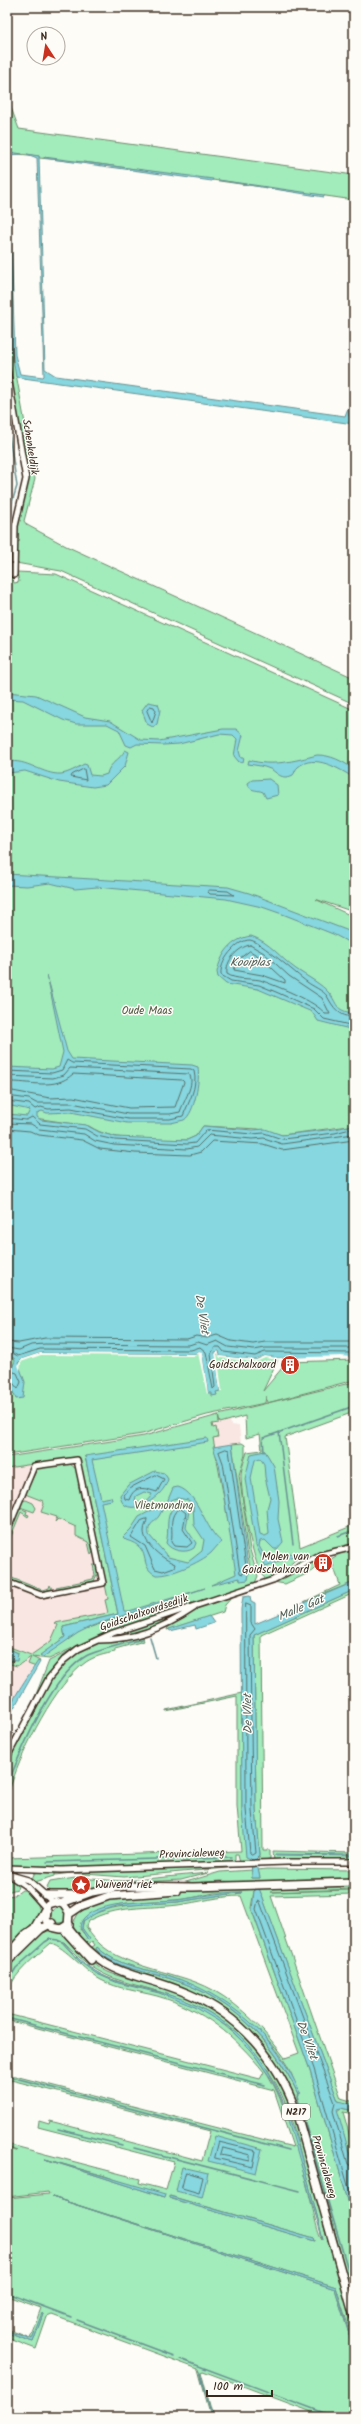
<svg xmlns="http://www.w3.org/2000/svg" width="361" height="2424" viewBox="0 0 361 2424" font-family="Kalam,sans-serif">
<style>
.built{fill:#f9e6e2}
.green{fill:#a2ebba;stroke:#6e8a6c;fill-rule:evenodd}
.water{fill:#86d7df;stroke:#689292;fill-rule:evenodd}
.pier{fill:#fdfcf7}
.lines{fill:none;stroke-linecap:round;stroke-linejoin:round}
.shore{stroke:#596f6b;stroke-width:1}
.stream{stroke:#689292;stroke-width:1.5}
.minor-casing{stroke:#3b2a1e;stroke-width:8}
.major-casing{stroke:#3b2a1e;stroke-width:10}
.minor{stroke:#fdfcf7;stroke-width:5}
.major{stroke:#fdfcf7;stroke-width:7}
.labels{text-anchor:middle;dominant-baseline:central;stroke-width:3;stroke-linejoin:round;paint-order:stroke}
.shield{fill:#fdfcf7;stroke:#75695f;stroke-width:1}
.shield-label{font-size:10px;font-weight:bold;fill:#3b2a1e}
.street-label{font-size:11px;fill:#3b2a1e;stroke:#fdfcf7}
.park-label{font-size:11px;fill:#555a45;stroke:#fdfcf7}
.poi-label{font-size:11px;fill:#3b2a1e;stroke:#fdfcf7;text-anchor:end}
.water-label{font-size:12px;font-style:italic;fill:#525e58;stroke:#fdfcf7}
</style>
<rect width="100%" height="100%" fill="#fdfcf7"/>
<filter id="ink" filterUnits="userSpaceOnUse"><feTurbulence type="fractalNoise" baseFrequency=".025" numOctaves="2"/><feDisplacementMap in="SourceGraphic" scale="8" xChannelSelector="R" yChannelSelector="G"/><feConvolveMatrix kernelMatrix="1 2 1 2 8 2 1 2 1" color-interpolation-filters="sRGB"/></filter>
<g filter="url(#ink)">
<!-- built -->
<path class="built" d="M230 1420 231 1425 239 1426 241 1443 213 1447 209 1425Z
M82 1452 114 1613 35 1662 7 1717V1460Z"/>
<!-- green -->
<path class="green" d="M7 97 19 129 354 175V200L92 163 39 158V156L7 153V132L10 129Z
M7 173 11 346 35 479 24 521 27 525 66 546 354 678V704L61 571 16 563 17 542 20 541 15 536 26 488 7 364Z
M9 541 13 546 12 569 7 571V542Z
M17 572 56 574 354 710V912L315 899 354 917V1122L349 1126 282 1135 258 1129 203 1126 196 1136 187 1140C156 1139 116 1144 89 1126L7 1114V577H12L14 583 19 582Z
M34 1351 264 1355 278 1359 263 1391 287 1362 354 1360V1380L267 1403 266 1396 265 1403 207 1415 142 1434 7 1455V1354Z
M354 1382V1412L285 1437 300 1547 354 1525V1543L287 1571 302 1558 300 1556 278 1575 266 1579C253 1573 240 1489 241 1473 242 1466 245 1459 247 1452L262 1450 260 1434 246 1438 245 1416 220 1423 218 1415Z
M218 1415 219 1423 212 1424 213 1428 216 1427 218 1437 213 1438C221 1482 230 1531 238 1577L240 1580 247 1576 250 1568 232 1444 242 1443 245 1445V1455L239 1475 250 1550 258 1576 255 1583 79 1645 49 1659 32 1657 40 1661 36 1667 28 1664 31 1657 17 1666 7 1663V1660L13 1662 18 1653 7 1648V1646L31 1655 51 1641 58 1625 55 1623 108 1613 105 1600 108 1599 79 1457 7 1468V1457L144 1436ZM85 1456 124 1616 82 1630 40 1656 65 1637 63 1627 118 1614Z
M69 1463 76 1469 80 1484H78L94 1551 91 1555 88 1542 76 1536V1527L58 1519 55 1522 57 1517 41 1512 44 1504 43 1501 25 1494 37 1469Z
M26 1500 33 1503 36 1508 34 1512 20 1507 22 1501Z
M19 1508 27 1511 26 1514 29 1515 28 1517 21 1512 7 1546V1537Z
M354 1549V1582L304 1602 340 1585 331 1559 343 1552Z
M312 1561 315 1569 313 1571 285 1584 273 1582Z
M93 1565H96L98 1572 94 1581 57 1589 56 1587 93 1579 95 1575Z
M7 1576 42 1590 49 1588 50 1585 52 1589 39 1592 7 1580Z
M354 1590V1593L261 1635 263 1850H270V1859L257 1861 260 1855 256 1810 254 1635Z
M234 1595 225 1605 223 1612 167 1630 169 1625 199 1606Z
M191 1609C164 1625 137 1633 105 1639Z
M141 1634 144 1641 115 1649V1652C105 1654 95 1656 86 1662 55 1684 23 1749 11 1785 7 1799 8 1814 7 1828V1761L28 1717 54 1674 70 1656 93 1643Z
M75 1648 66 1656 35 1697 49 1661Z
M242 1693V1810L252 1861 240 1862 238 1854H235V1859L231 1862 59 1869 7 1867V1858L241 1851 237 1806V1696L166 1711V1710Z
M273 1851 354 1853V1861L312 1859 274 1861Z
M250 1866 124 1877 72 1873 55 1875V1873V1876L35 1882 32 1879 34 1874 40 1871Z
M266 1869 354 1870V1879L245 1882 220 1881 179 1884 220 1872 253 1870 252 1878H260L258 1870Z
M208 1873 181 1880 116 1883 77 1893 52 1892 47 1888 50 1882 75 1878 124 1881Z
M7 1877 19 1883 17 1889 7 1892Z
M354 1884V1889L271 1892 354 1890V1894L271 1896 341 2098 354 2102V2105L338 2101 260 1891H254L251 1908 310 2070 354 2221V2308L328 2205 287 2082 222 2009 119 1970 89 1949 95 1945 92 1941 86 1946 74 1928 73 1923 79 1912 104 1900 192 1890ZM214 1893H242C220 1894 199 1899 178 1902 144 1905 114 1902 84 1919L82 1928 89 1940 80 1929 83 1919C111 1900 142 1902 174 1900 188 1899 201 1896 214 1893ZM241 1896 299 2053 285 2058C265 2031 243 2007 213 1990 174 1968 107 1969 86 1926L88 1921C117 1905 146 1909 178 1905 199 1902 220 1896 241 1896ZM97 1947C119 1968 146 1968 173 1977 220 1994 288 2041 298 2094 273 2041 231 1998 174 1980 146 1971 118 1969 96 1949Z
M22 1890H26L38 1905 41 1914 7 1949V1896L15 1895Z
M51 1915a8 8 0 1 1 16 0a8 8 0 1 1-16 0Z
M54 1930C74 1936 86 1961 108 1972 124 1979 141 1980 157 1985 184 1994 210 2006 232 2023 298 2073 308 2168 328 2242 337 2276 354 2308 354 2344L336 2287 52 2197 335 2289 354 2350V2417H325L203 2371 201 2372 213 2417H211L198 2369 52 2315 47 2317 36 2349 7 2338V2333L33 2342 43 2314 32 2339 7 2331V2329L30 2338 41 2308 7 2296V2198L49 2194 48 2192 7 2197V2149L17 2151 7 2147V2144L140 2179 139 2183 166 2190 174 2162 38 2127 39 2121 49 2124 50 2121 202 2161 210 2131 11 2080 7 2095V2074L293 2147 274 2090 7 2020V2014L260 2079 264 2072C235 2036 203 2009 157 1996 138 1991 118 1989 101 1980 84 1971 65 1947 51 1943 34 1958 16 1971 7 1992V1964C20 1952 36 1931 54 1930ZM58 1941 64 1942C104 1986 127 1979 178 1998 226 2014 264 2054 284 2100 293 2121 298 2145 304 2167 310 2191 318 2215 322 2240 317 2234 313 2207 310 2197 296 2146 286 2091 250 2050 230 2026 203 2008 173 1997 124 1980 99 1986 62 1942ZM45 2159 105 2176 164 2197ZM170 2196 314 2238 315 2241 169 2198Z
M341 2108 354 2111V2114L343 2112 354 2151V2170L337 2111Z"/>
<!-- water -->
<path class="water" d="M10 152 22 154 8 155 15 355 20 374 43 377 44 376 37 158 27 154 39 156 45 369 56 376 345 416 348 408 349 416 354 417V424L16 377 11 346 7 153Z
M44 157 213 179 212 181 44 158Z
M218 180 324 195V197Z
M7 692 36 695 85 717 110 721 141 740 159 741 223 729H236L243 735 239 751 241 758H244L243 763 239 762 234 756 237 739 233 735 219 734 179 744 163 745 137 744 131 747 126 745 119 730 107 724H76L63 720 23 700 7 699Z
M148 702 158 704 160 710 157 724 153 727 147 724 142 710Z
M125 750 129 752 125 766 106 785 93 787 59 782 25 771 8 773 7 762C27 758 42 775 61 774 69 773 77 768 84 764L87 765 90 775 101 776 107 774C109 763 120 760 125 750Z
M317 755C331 755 342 761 354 769V778C340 769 314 753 298 767 295 769 295 773 293 775 281 781 277 772 270 769 264 766 254 765 248 764L249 760C271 767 295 761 317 755Z
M269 779 277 785 278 795 266 798 263 792C256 789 249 792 248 783L252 780Z
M7 874 228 887 249 893 354 933V945L333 934 285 915 262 907 226 899 97 887 75 889 50 883 27 886 7 885Z
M251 936C270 942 280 958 296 969 306 976 322 984 329 993 338 1003 334 1011 354 1013V1030L318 1021 312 1012 258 989 226 984 218 977 217 972C221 954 231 939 251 936Z
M47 975 67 1051 72 1059 192 1065 198 1067C200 1080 195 1113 184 1120L171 1123H127L71 1112 47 1113 42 1111 37 1113V1117L41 1120 86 1125 99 1132 116 1137 187 1140 196 1136 203 1126 253 1130 265 1129 282 1135 335 1129 349 1126 354 1122V1357L278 1358 265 1356 256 1360 220 1356 219 1351 215 1352 220 1391 216 1392 217 1395 212 1396V1393H208L202 1353 199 1351 195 1354 40 1353 22 1359 18 1363 25 1382 23 1398 16 1399 7 1378 15 1361 14 1358H7V1114L27 1116 30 1110 7 1105V1067L52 1069 59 1067 63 1052Z
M207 1438 208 1442 92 1460 101 1499 111 1497 112 1500 101 1502 124 1611H129L205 1588 92 1626 78 1633 43 1657 40 1655 65 1637 63 1627 118 1614 85 1456Z
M232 1444 249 1574 248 1580 240 1581V1578L211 1585 236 1574 219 1464 213 1447Z
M265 1451 274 1466 279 1501 278 1519 283 1542 277 1549H274L265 1540 260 1541 259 1546 266 1559 291 1553 293 1556 266 1567 256 1545 245 1479 251 1454ZM260 1458 264 1464 265 1477 270 1498 267 1509 269 1534 265 1536 260 1534 251 1478 255 1460Z
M155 1471 164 1473 168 1479C164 1499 123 1522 120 1495L128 1485ZM144 1492 152 1494C148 1502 143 1504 135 1501L136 1496Z
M178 1487C199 1493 205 1531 222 1542 217 1545 215 1549 211 1553 201 1562 170 1576 156 1575 137 1566 154 1548 126 1540L123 1537 131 1529 139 1517 167 1502 173 1488ZM177 1498 188 1500 193 1504 194 1525 204 1540 202 1551 188 1562 168 1557 149 1535C147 1524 154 1523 159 1516 164 1507 166 1501 177 1498Z
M182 1505 189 1511 186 1528 196 1543 194 1548C186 1554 171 1551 166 1543 170 1530 164 1517 174 1507Z
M354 1582V1590L254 1635 256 1810 260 1855 256 1859 260 1878H252L251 1859 246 1857 242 1810 241 1609 243 1597 250 1596 251 1601 255 1603V1624Z
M209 1616 214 1623 196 1629 195 1625 170 1631 169 1629Z
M7 1648 18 1653 17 1661 7 1660Z
M38 1661 40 1662 7 1720C7 1704 29 1675 38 1661Z
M276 1854 354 1855V1856L276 1855Z
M259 1888 338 2101 354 2105V2111L341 2108 337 2109 354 2170V2221L310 2070 252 1910 254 1891Z
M242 1892 177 1902 117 1906 98 1912 83 1921 82 1928 90 1939 88 1940 80 1927C82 1899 158 1902 178 1900 200 1897 219 1892 242 1892Z
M58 1941C63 1940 67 1946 71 1951 82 1963 97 1974 113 1980 139 1989 166 1991 191 2003 263 2037 284 2092 303 2164 310 2189 317 2214 323 2240L283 2103 272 2080 251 2050 228 2027 195 2007 159 1993 118 1983 97 1974 80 1962 62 1942Z
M97 1947C118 1967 144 1968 170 1976 227 1994 277 2036 300 2093L298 2094C273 2038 227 1995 168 1978 142 1970 115 1969 96 1949Z
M215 2136 262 2149 256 2173 208 2161Z
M45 2159 165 2194 164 2197Z
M182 2167 208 2173 202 2198 176 2191Z
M169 2196 314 2238 315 2241 169 2198Z
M52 2197 336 2287 354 2350 335 2289Z
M42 2313 43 2314 33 2342 7 2333V2331L32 2339Z"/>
<!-- pier -->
<path class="pier" d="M199 1351 202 1352 208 1393 207 1394 198 1353 195 1356 41 1355 21 1362 20 1371 18 1365 22 1359 40 1353 195 1354Z
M218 1351 220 1356 256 1360 265 1356 278 1358 341 1356 354 1357V1359L278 1360 265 1358 256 1362 220 1358 217 1352 222 1391H220L215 1354Z"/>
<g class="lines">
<!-- shore -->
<path class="shore" d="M150 706 154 707 156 711 152 723 147 711Z
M84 769 86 780 71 777 72 775Z
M210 890 228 891 234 895 210 894 208 892Z
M250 945 264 953 289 976 322 998 330 1014H325C318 1002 274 985 260 980 249 978 236 980 227 974 225 961 238 947 250 945Z
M250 951 260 957 285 980V983L262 975 234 970 238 960Z
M354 1017C339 1017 333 1007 327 996 324 991 312 986 307 982 296 974 260 941 250 940 243 940 236 945 232 950 226 956 220 966 221 975L231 981 259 985 276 992 314 1009 324 1019 354 1026
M7 1071 52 1073 62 1070 67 1060 72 1063 191 1069 194 1071C198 1087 189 1101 183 1116L170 1119H128L71 1108 48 1109 41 1107 35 1109 29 1104 7 1101
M7 1076 53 1078 64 1075 70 1068 189 1074C196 1083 183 1102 180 1112L170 1114H128L72 1103H36L29 1099 7 1096
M7 1082C31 1081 54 1091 73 1074L182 1080 184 1082 175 1107 129 1108 73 1097 50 1098 7 1090
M7 1118 26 1120 32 1117 40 1124 85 1129 97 1136 115 1140 187 1144 195 1143 206 1130 252 1134 264 1133 282 1139 335 1133 354 1128
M7 1123 31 1124 39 1129 84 1134 95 1141 114 1145 187 1149 197 1147 209 1135 252 1139 264 1138 282 1144 354 1134
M7 1129 30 1131 39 1135 82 1140 100 1149 135 1153 190 1155 201 1152 212 1141 263 1144 282 1150 354 1140
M7 1342 19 1343 45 1338 187 1339 196 1336 207 1338 217 1335 231 1341 253 1344 265 1342H354
M7 1348 19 1350 31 1345 45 1344 189 1345 198 1342 207 1345 217 1341 228 1347 254 1350 265 1348H354
M7 1353H12L18 1356 40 1349 191 1350 200 1347 206 1352 213 1389 215 1387 211 1354 215 1347H220L224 1352 255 1356 265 1352 354 1353
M14 1372 17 1373 21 1382 18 1389 9 1378Z
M226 1449 229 1450 246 1566 243 1574 240 1573 223 1463 219 1452Z
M156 1475 164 1479 157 1492C146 1489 135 1483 129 1500L125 1499 124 1495 130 1488Z
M181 1509 186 1513 183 1529 192 1543 187 1547 174 1546 171 1542C174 1531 168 1520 176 1511Z
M147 1519C147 1523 144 1526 144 1531 144 1545 163 1559 175 1564L174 1567 163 1571 155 1569 145 1546 131 1537 141 1521Z
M246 1604 251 1606V1623L255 1629 250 1635 252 1811 256 1853 253 1855 250 1853 246 1809Z
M219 2142 256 2151 253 2167 215 2158Z
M223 2148 250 2155V2161L221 2155Z
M354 2168 348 2164 333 2111 335 2103 260 1902 258 1901 256 1909 314 2069 354 2206
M186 2172 203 2177 199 2193 182 2188Z"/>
<!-- stream -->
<path class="stream" d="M7 422 17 486 7 518
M279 1432 293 1544
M264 1452 263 1438 354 1406
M338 1536 354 1530
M150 1637 156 1658
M7 1786C21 1750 52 1676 86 1656 97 1650 128 1643 142 1639
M47 1862 231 1857
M7 1983 16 1968 45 1942 50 1939 58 1940
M7 2018 265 2085
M11 2077 289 2150
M298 2093 297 2096 354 2290
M58 2129 122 2145
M134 2148 300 2191
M7 2293 71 2317
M77 2320 173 2356
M180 2359 335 2417
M200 2372 212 2417"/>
<defs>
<path id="minor" d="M7 118V128
M7 370 26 479 15 526 14 575
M7 1531 34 1466 77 1460 103 1583 41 1595 7 1582
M99 1640C133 1640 166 1627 194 1608
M7 1757 49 1678 64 1660 78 1649 113 1633 273 1580 320 1555 354 1547
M7 1868 61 1870 287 1862H354
M7 1874 28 1880 53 1902
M9 1875 27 1887 45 1907"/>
<path id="major" d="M45 1895H77
M62 1903 92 1892 124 1886 193 1887 354 1882
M47 1911 46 1919 52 1927 61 1929 69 1924
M69 1914 81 1906 109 1896 177 1891
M35 1927 48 1904 55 1902 63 1904 69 1912 68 1927C109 1982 135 1970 189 1994 241 2016 277 2059 296 2111L354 2317
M66 1932 91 1960
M7 1955 26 1934 39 1925
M7 1962 41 1929 52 1923"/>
</defs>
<!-- minor casing -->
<use href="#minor" class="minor-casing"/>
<!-- major casing -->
<use href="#major" class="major-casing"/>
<!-- minor -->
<use href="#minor" class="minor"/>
<!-- major -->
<use href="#major" class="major"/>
</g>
</g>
<!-- icons -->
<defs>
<symbol id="building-disc" viewBox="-11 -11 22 22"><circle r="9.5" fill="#c8321e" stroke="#fdfcf7"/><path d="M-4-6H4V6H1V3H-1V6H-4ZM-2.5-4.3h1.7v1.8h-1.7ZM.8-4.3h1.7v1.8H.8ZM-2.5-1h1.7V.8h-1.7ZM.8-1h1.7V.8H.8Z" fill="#fff"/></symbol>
<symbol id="sight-disc" viewBox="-11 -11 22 22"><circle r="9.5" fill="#c8321e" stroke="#fdfcf7"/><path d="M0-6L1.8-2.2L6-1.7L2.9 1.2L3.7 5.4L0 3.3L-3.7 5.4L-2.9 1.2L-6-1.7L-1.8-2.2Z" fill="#fff"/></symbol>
</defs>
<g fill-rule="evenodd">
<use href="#building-disc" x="279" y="1354" width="22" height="22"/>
<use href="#building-disc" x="312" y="1552" width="22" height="22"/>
<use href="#sight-disc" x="70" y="1874" width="22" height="22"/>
</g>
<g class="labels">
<!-- shield labels -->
<rect class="shield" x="282" y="2104" width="28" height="16" rx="3"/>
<g class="shield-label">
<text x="296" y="2112">N217</text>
</g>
<!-- street labels -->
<g class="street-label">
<text transform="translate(30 447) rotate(81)">Schenkeldijk</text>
<text transform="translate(144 1613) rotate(-19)">Goidschalxoordsedijk</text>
<text transform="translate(192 1854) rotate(-2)">Provincialeweg</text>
<text transform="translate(324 2167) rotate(74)">Provincialeweg</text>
</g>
<!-- park labels -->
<g class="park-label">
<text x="147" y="1011">Oude Maas</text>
<text x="164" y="1506">Vlietmonding</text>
</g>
<!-- poi labels -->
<g class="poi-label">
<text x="276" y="1365">Goidschalxoord</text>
<text x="309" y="1557">Molen van<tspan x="309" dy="13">Goidschalxoord</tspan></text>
<text x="95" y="1885" text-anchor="start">Wuivend riet</text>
</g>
<!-- water labels -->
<g class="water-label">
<text x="250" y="962">Kooiplas</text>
<text transform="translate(202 1314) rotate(81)">De Vliet</text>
<text transform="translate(301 1608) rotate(-23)">Malle Gat</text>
<text transform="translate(248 1714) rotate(-91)">De Vliet</text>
<text transform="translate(307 2040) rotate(70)">De Vliet</text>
</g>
</g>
<!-- margin -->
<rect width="361" height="2424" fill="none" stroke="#fdfcf7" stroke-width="24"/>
<rect x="12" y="12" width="337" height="2400" fill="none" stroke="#3b2a1e" stroke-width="1.5" filter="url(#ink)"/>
<!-- north arrow -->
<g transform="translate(46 46) rotate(348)"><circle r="19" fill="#fdfcf7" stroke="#afa8a0"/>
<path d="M0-3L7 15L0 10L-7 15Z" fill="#c8321e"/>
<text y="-6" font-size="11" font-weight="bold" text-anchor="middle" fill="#3b2a1e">N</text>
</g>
<!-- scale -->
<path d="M207 2390v6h65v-6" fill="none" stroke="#3b2a1e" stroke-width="2"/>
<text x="213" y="2390" font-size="12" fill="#3b2a1e" stroke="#fdfcf7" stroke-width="3" paint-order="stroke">100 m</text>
</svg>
